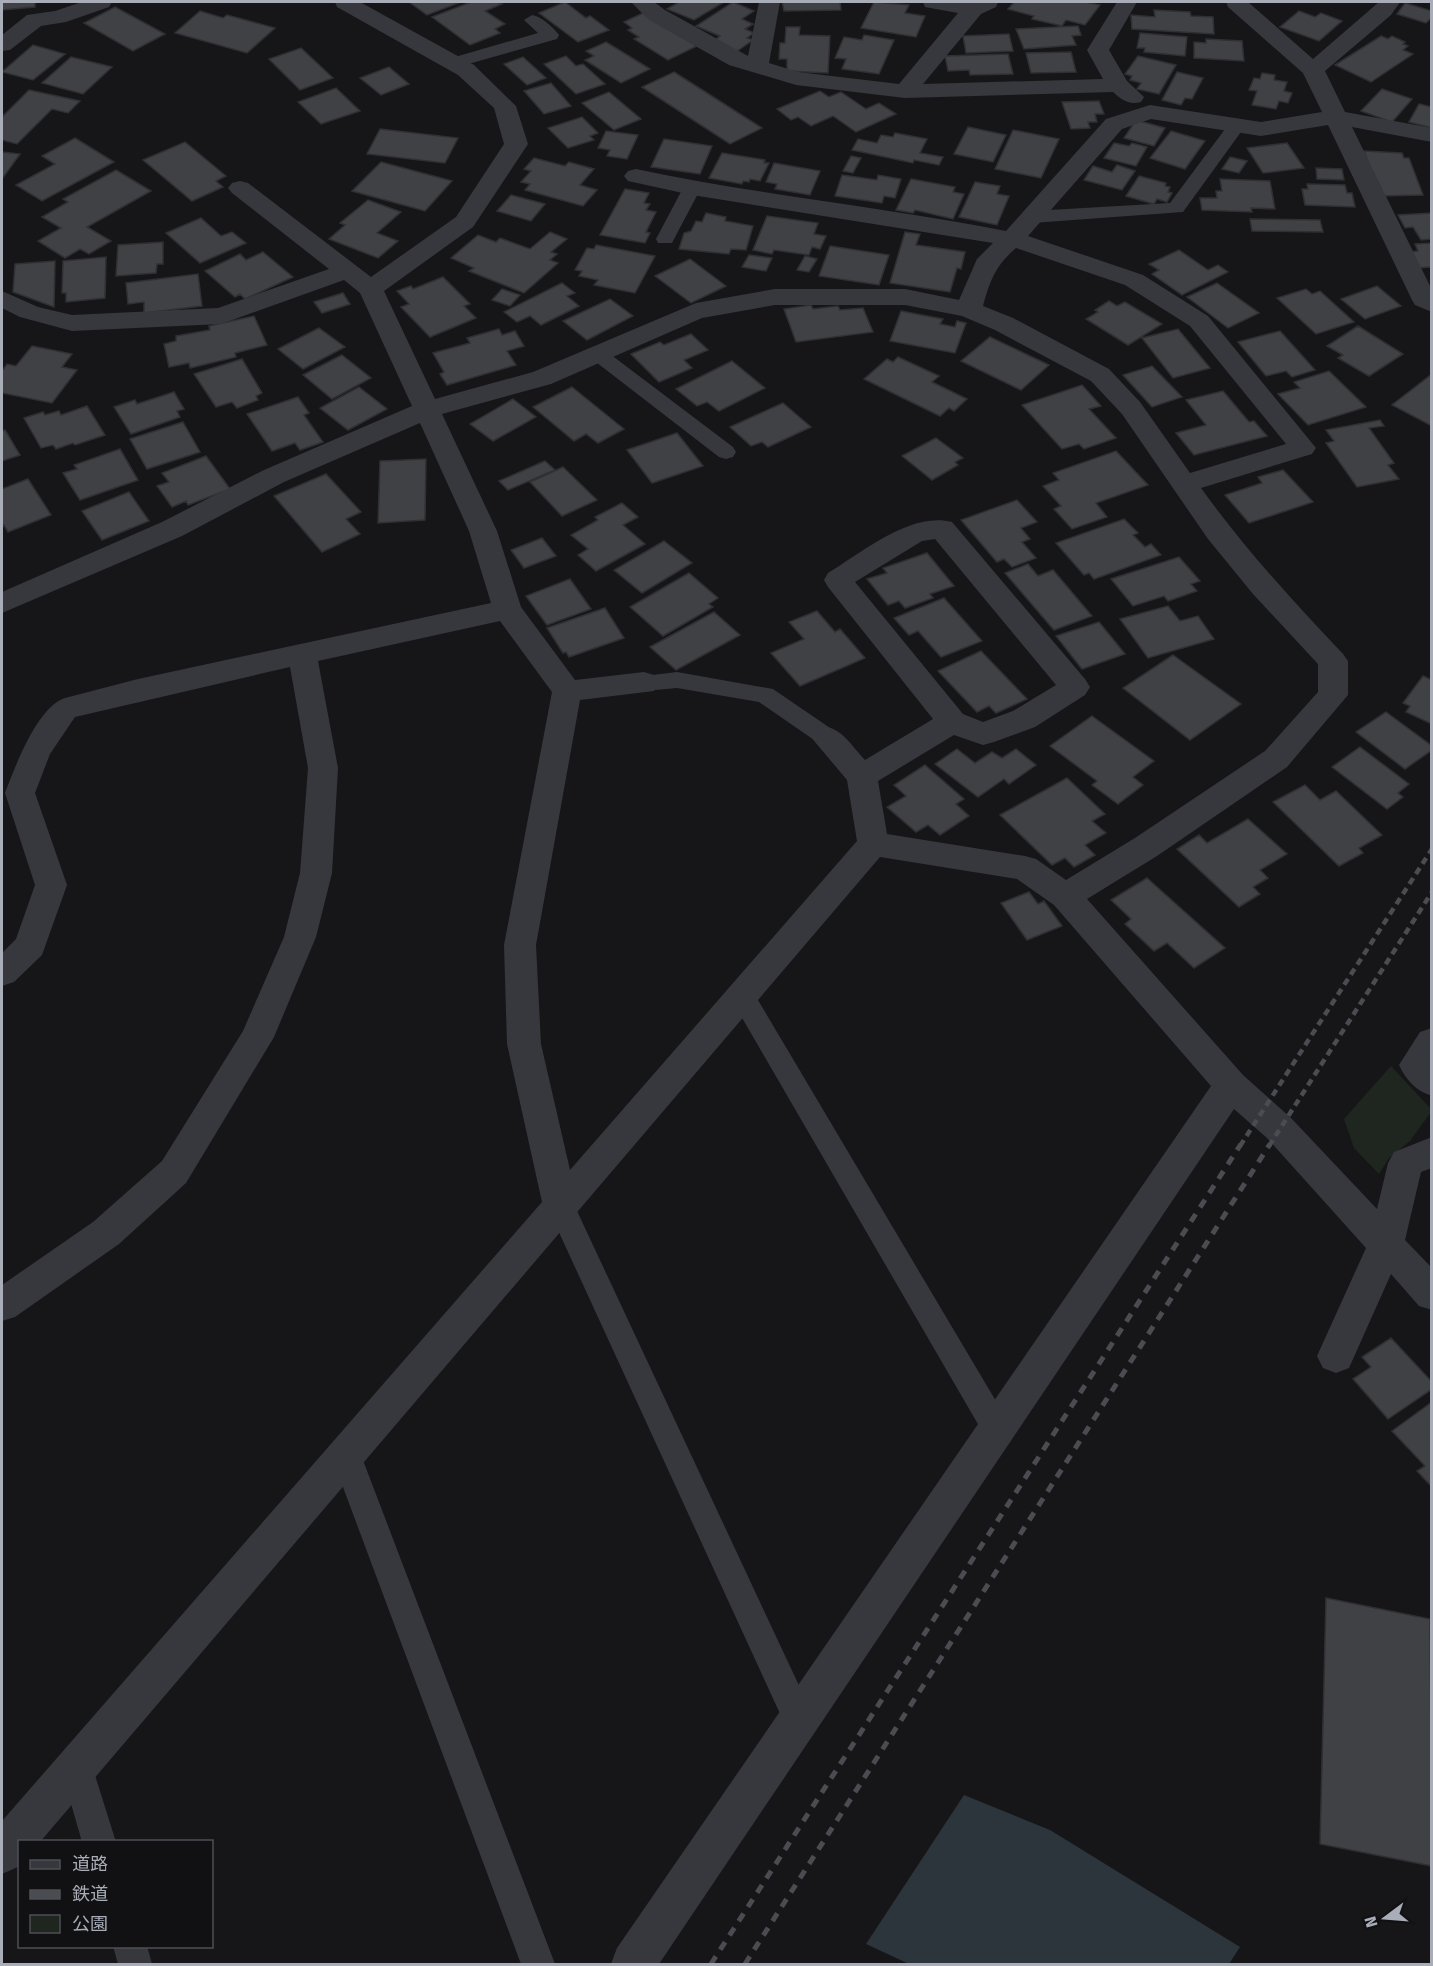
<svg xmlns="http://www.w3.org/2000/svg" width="1433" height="1966" viewBox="0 0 1433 1966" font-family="'Fira Sans','Noto Sans JP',sans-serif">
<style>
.green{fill:#1e261f}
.water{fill:#2c353c}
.building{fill:#404145;stroke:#303034;stroke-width:1.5}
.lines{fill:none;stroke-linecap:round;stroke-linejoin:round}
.lane{fill:#37383d;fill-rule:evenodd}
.street{fill:#37383d;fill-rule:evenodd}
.rail-far1{stroke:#4a4c52;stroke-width:4.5;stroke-dasharray:7 5;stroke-linecap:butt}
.rail{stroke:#4a4c52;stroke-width:5;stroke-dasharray:9 8;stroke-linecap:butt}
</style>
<rect width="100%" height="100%" fill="#161618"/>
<!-- green -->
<path class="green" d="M1391 1066 1431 1109V1112L1410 1141 1389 1158 1379 1174 1354 1148 1344 1119Z"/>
<!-- water -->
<path class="water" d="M964 1795 1050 1830 1240 1947 1229 1964H909L866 1944Z"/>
<!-- building -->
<path class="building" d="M2 2H35V7L2 10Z
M409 2H461L427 15Z
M471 2H497L502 4 485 11 505 24 495 29 500 33 470 45 432 17Z
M565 2 586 18 590 16 609 30 578 42 539 13Z
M679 2H724L694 20 667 9Z
M733 2 754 11 742 19 753 24 745 29 754 33 747 38 753 40 736 52 712 42 720 36 696 26Z
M782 2H840L841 10 784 11Z
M874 2 909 5 905 13 925 16 916 37 861 28Z
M1014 2H1086L1100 5 1085 25 1066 20 1062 26 1032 19 1034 16 1008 9Z
M1405 3 1432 11V17L1426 23 1397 14Z
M115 7 165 34 133 51 84 23Z
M1154 10 1190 12 1191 16 1213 17 1214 34 1132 29 1131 15 1155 17Z
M200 11 223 18 227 15 275 28 247 53 175 33Z
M1299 11 1315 17 1321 13 1342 21 1319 41 1280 27Z
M643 13 697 46 668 60 634 39 639 37 628 30 632 28 624 22Z
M1078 26 1081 35 1072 36 1076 45 1024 49 1016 29Z
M786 27H800L799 35 830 36 828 73 787 71V59H779L780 43H785Z
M1140 33 1187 37 1185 56 1144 52 1145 48H1137Z
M1009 34 1013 51 966 53 963 36Z
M864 35 894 40 879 74 842 69 846 59 835 58 844 37 862 40Z
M1381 36 1388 39 1392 36 1405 42 1403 44 1408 46 1403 50 1413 54 1371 82 1335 65Z
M1206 39 1242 41 1244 61 1194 58V42L1206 43Z
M606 42 650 69 621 83 585 60 594 56 586 51Z
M33 45 65 54 33 80 2 72Z
M301 48 333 78 300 90 269 59Z
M1071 52 1076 72 1031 73 1026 53Z
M1008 54 1013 74 970 75 969 70 948 71 945 56Z
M566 56 576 66 583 64 605 84 576 94 544 64Z
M1138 56 1176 65 1159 94 1137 89 1141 83 1130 80 1132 76 1125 74Z
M71 57 112 67 83 94 42 83Z
M523 57 546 78 527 85 504 64Z
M389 67 409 84 381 95 360 78Z
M674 72 762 128 730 144 642 87Z
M1177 72 1203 78 1192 99 1185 98 1181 105 1162 100Z
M1262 73 1275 75 1274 80 1287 82 1284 91 1292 93 1288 103 1279 101 1276 109 1252 105 1257 91 1249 90 1254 78 1260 79Z
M551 83 571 106 544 114 524 91Z
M336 88 360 111 321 124 298 102Z
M1382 89 1412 99 1392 122 1361 111Z
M29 90 80 101 68 113 52 109 17 144 2 140V117Z
M820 91 829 97 841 92 866 109 879 103 896 114 856 132 833 116 811 126 798 117 791 120 777 109Z
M609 92 641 119 614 130 582 103Z
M1099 101 1104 114H1095L1097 122H1088L1090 128 1071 129 1062 102Z
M1419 104 1432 107V128L1409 122Z
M582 117 598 133 590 136 594 140 568 148 548 128Z
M1136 120 1165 128 1154 146 1124 138Z
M968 127 1006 135 993 162 954 154Z
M380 129 458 138 445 163 367 154Z
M1013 130 1059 139 1041 178 995 169Z
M606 131 638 135 627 159 607 156 610 150 598 148Z
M1171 131 1205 141 1185 169 1150 158Z
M895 133 927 139 920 153 943 157 939 165 914 160 913 163 852 150 858 139 877 143 881 135 893 137Z
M75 138 114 162 42 201 16 185 55 164 42 156Z
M664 139 712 146 700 174 651 167Z
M185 142 226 176 216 181 223 187 192 201 143 160Z
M1114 143 1129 146 1132 143 1147 147 1136 166 1104 158Z
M1287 143 1304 168 1263 173 1247 148Z
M1364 151 1402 153 1404 158H1409L1423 195 1381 196Z
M2 152 20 154 2 179Z
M722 153 765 160 764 163H769L760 181 750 179 749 182 743 181 742 184 709 178Z
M851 156 861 158 853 173 843 171Z
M1230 157 1247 161 1239 173 1222 169Z
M534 158 565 166 569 162 594 169 580 185 597 190 583 206 525 190 530 184 521 182 531 171 524 169Z
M381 162 452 181 425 211 352 191Z
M774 163 820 171 810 195 775 189 777 184 766 182Z
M1117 165 1135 171 1122 190 1084 180 1093 166 1112 172Z
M1316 168 1342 169 1344 180 1317 179Z
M116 170 151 191 87 227 111 241 89 254 80 249 65 258 38 241 61 228 42 217 68 202 63 199Z
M842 175 877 180 878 175 901 179 895 198 884 196 882 203 835 196Z
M1139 176 1166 183 1165 186 1170 187 1168 192 1172 193 1167 202 1157 199 1154 204 1126 196Z
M911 179 955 187 953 192 964 194 953 219 915 210 913 213 896 210Z
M1220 179 1270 181 1275 209 1251 208 1252 212 1202 210 1200 198H1217L1216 191H1222Z
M975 182 1000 186 997 194 1009 196 997 225 959 217Z
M1307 184 1345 185 1347 193H1352L1355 207 1305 205 1302 189H1308Z
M625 189 649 193 644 203 650 204 646 210 656 212 646 232 650 233 645 243 600 235Z
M511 195 545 204 531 221 497 211Z
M368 200 401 212 377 233 398 241 378 258 329 239 345 225 340 223Z
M706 213 726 217 725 221 753 226 746 250 731 249 729 254 679 249 684 233 691 231 696 221 702 222Z
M1432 213V239L1421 240 1413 227 1405 228 1398 215Z
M767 216 818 223 814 234 826 236 820 249 812 247 809 255 774 250 772 254 753 250Z
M201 218 221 236 232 232 246 243 200 263 166 233Z
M1250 219 1320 220 1323 232 1252 231Z
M550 232 567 239 551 252 557 254 550 260 558 263 524 293 469 271 474 268 451 258 478 235 496 242 500 238 530 249Z
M905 232 920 234 916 245 965 252 961 269 957 268 950 292 890 283Z
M163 242V264H157L156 273 116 276 118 245Z
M1432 243V271L1430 267 1418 268 1410 252 1418 251 1415 244Z
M596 245 655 256 635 293 594 285 598 280 579 276 582 271 575 270 587 248 594 249Z
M830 246 889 255 879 285 819 276Z
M1179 250 1208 270 1218 265 1228 272 1182 295 1152 274 1159 270 1149 264Z
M263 252 293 277 245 299 240 294 235 297 205 271 240 254 246 260Z
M749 255 772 258 766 271 742 267Z
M805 256 817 259 809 272 797 270Z
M106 257 105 298 66 302V293H62L63 261Z
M690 259 726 286 691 303 655 276Z
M55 261 54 307 13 292 15 264Z
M198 274 202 306 144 313V302L128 304 126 283Z
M443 277 470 304 464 306 476 318 430 337 401 307 409 304 397 291 411 286 413 289Z
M562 283 575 293 567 296 579 306 541 325 530 316 517 322 504 312Z
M1217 283 1259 313 1228 328 1187 297Z
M1377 286 1401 306 1365 319 1341 299Z
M502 289 520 295 510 306 492 300Z
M1306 289 1312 294 1320 291 1354 322 1316 334 1277 298Z
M343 293 350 304 322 313 314 302Z
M610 299 633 316 587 340 563 321Z
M1109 301 1117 306 1125 302 1162 324 1128 345 1086 319 1098 312 1095 310Z
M811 305 813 309 838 306 840 310 863 308 873 332 796 342 784 309Z
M901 311 943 319 940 324 955 327 957 321 966 323 955 353 890 341Z
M254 316 267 345 235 353 236 357 190 368 189 363 169 367 164 344 176 341V336L210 330 209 326Z
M1358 326 1403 354 1369 376 1338 358 1343 355 1327 346Z
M319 328 345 347 303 369 278 349Z
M499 329 502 335 515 331 524 346 507 351 516 365 447 385 440 374 444 372 433 353 470 343 467 338Z
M1178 329 1210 368 1173 378 1142 338Z
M1280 331 1315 370 1292 377 1286 371 1266 376 1238 342Z
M691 334 708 350 684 360 692 368 659 382 631 354 660 342 664 345Z
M990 337 1049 365 1021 390 961 361Z
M32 346 72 354 62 367 77 370 52 403 2 393V371L7 364 16 366Z
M342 355 371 378 332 399 303 375Z
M898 357 939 376 932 382 967 399 954 411 949 408 940 416 864 379 887 359 893 362Z
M242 359 262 393 256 396 258 400 237 408 232 402 216 407 194 374Z
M732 361 765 388 719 411 707 402 697 406 676 389Z
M1152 366 1182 397 1152 407 1123 375Z
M1329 371 1366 407 1308 425 1278 394 1300 388 1294 382Z
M1432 374V426L1392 405Z
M1082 385 1101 406 1089 409 1116 438 1084 449 1079 444 1062 449 1022 405Z
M359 387 387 409 348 430 320 408Z
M572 387 624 429 598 443 586 434 574 441 533 407Z
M1223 391 1249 422 1254 421 1267 436 1194 455 1176 433 1206 425 1186 400Z
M174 392 184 409 177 411 180 417 131 434 114 407 135 400 137 404Z
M298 397 309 413 304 415 323 442 300 450 295 443 272 451 247 414Z
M513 399 536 417 493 441 470 424Z
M783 403 811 427 768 447 762 442 751 446 730 427Z
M87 406 105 435 75 445 73 443 56 449 53 445 41 448 24 418 43 412 45 415 59 411 61 415Z
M1380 420 1384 426 1369 428 1394 463 1388 465 1399 479 1357 487 1326 443 1334 441 1326 430Z
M183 422 200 452 147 469 130 439Z
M5 430 20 455 2 461V431Z
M677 433 703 466 652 483 627 450Z
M936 438 963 458 955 462 958 465 932 480 902 456Z
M120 449 138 480 80 500 63 473 77 469 74 465Z
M1116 451 1148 485 1096 503 1107 517 1072 529 1054 509 1061 506 1043 486 1059 480 1053 473Z
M206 456 230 489 188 505 186 501 172 507 157 486 169 482 162 473Z
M426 459 425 520 378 523 380 461Z
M545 461 555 470 508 490 499 481Z
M563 467 597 500 562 516 530 482Z
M1283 470 1313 502 1249 523 1225 495 1262 483 1258 477Z
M326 474 361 512 346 519 360 534 322 552 274 496Z
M28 479 51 515 8 532 4 525 2 526V489Z
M129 492 149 521 102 540 82 511Z
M1017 500 1037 522 1021 528 1030 539 1022 542 1036 558 1012 567 1004 559 997 562 961 520Z
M622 503 638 517 623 525 645 544 596 571 578 555 588 549 571 535 598 520 595 517Z
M1124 519 1138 533 1133 535 1145 547 1151 544 1161 555 1094 579 1089 573 1084 575 1056 543Z
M542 538 556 556 524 568 511 550Z
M664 541 692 563 642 593 614 570Z
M927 553 954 586 930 594 933 598 905 608 899 601 888 605 867 579 887 573 883 568Z
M1179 557 1200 581 1191 584 1197 591 1168 601 1164 596 1133 606 1111 579Z
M1028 564 1038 576 1053 570 1092 616 1054 630 1005 573Z
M689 573 718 598 709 604 713 607 663 636 630 607Z
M570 579 591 609 547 625 526 596Z
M944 598 982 641 941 657 918 631 909 635 894 618Z
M1168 606 1180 621 1198 616 1214 639 1148 658 1120 619Z
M605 608 624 638 569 657 566 652 563 653 547 628Z
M817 611 835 632 840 629 865 658 800 686 771 653 804 639 789 622Z
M714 612 740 635 676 670 650 647Z
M1099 622 1125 654 1082 669 1056 636Z
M981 651 1027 699 996 713 989 706 977 712 938 671Z
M1173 655 1241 704 1190 740 1123 688Z
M1423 676 1432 680V724L1406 712 1410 706 1403 703Z
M1386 712 1432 746V750L1405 769 1356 732Z
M1092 716 1154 761 1133 777 1143 785 1118 804 1092 785 1097 781 1050 746Z
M1360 747 1409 784 1398 793 1403 797 1387 809 1332 767Z
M957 749 975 763 992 752 1002 758 1016 749 1036 765 1009 784 1004 779 978 797 935 764Z
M925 765 964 799 956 804 969 816 940 835 928 825 916 832 887 807 906 796 894 785Z
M1067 778 1105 814 1092 821 1106 833 1085 845 1095 855 1074 867 1065 858 1052 865 1000 815Z
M1305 785 1320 800 1336 791 1382 835 1359 848 1363 853 1339 866 1273 802Z
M1248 819 1287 854 1260 870 1268 878 1253 887 1260 894 1239 907 1177 849 1199 835 1207 843Z
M1147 878 1225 948 1194 968 1167 943 1154 951 1125 924 1131 919 1111 900Z
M1029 892 1038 904 1044 901 1062 926 1027 940 1001 903Z
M1391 1338 1432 1382V1389L1388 1419 1353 1379 1371 1367 1362 1357Z
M1432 1402V1487L1417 1471 1425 1466 1392 1431Z
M1326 1598 1430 1619 1432 1866 1320 1844Z"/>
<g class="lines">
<!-- lane -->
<path class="lane" d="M532 15C542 17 553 27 559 35L557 39 454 68 448 67 445 63 448 59 538 33 524 20Z
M1237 120 1243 121 1246 125 1183 212 1032 223 1025 221 1023 217 1025 213 1032 211 1170 203 1231 121Z
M692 183 698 184 701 188 674 239 672 243H658L656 239 683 188 686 184Z
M599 349 606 351 733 447 736 452 733 457 726 459 719 457 592 359 589 355 592 351Z
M677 672 773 689 833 730 837 736 833 742 825 745 817 742 759 702 677 688 644 691 636 689 633 683 636 677Z
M743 987 752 990 1006 1418 1011 1428 1006 1438 996 1442 986 1438 734 1004 730 997 734 990Z
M560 1192 570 1196 810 1709 815 1720 810 1731 799 1736 788 1731 546 1204 550 1196Z
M346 1441 357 1445 361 1455 555 1964H521L331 1455 335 1445Z
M76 1749 88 1753 116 1842H82L60 1765 64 1753Z
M113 1946H147L152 1964H118Z"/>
<!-- street -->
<path class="street" d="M82 2H112L109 7 66 22 41 26 10 50 2 51V35L27 15 55 11Z
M335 2H360L474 65 516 106 528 144 473 227 384 291 435 399 533 372 696 303 775 289H905L959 300 977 259 993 243 692 195 628 181 624 176 628 171 636 169C758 195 883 207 1006 231L1106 119 1150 105 1261 122 1322 112 1303 73 1228 7 1226 2H1248L1313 59 1379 2H1400L1391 15 1325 71 1345 112 1432 128V142L1352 127 1432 290V312L1415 305 1412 300 1328 125 1261 136 1151 119 1122 129 1028 236 1143 275 1208 316 1316 448 1312 454 1201 488C1244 548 1293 601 1343 654L1348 661V695L1287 767 1157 856 1087 899 1243 1075 1291 1118 1377 1209 1388 1163 1394 1152 1432 1137V1168L1421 1172 1405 1240 1432 1268V1310L1419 1306 1391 1274 1349 1368 1336 1373 1323 1368 1317 1356 1366 1248 1267 1138 1234 1109 659 1964H611L617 1948 1211 1086 1054 905 1017 879 880 857 40 1842H20V1866L2 1874V1821L542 1202 507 1044 504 945 552 692 500 621 318 661 338 768 332 873 316 937 274 1037 186 1183 119 1244 15 1317 2 1321V1285L93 1222 162 1161 243 1031 284 937 300 873 308 768 290 667 75 717 50 754 35 793 67 885 42 955 14 982 2 986V953L16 939 35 885 5 793C15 767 37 707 65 698L138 679 491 603 469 531 420 423 284 482 182 536 2 613V592L162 522 264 470 412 406 360 293 344 280 221 324 72 331 20 317 2 308V291L38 307 72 315 218 308 329 269 232 193 228 188 232 183 240 181 248 183 371 277 456 217 504 144 494 108 458 75 337 7ZM1016 248 1125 285 1190 326 1286 444 1190 473 1140 402 1109 369 1013 318 983 306C990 281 995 266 1016 248ZM775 305H905L962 316 995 330 1091 381 1122 414 1208 539 1253 594 1318 664V692L1265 751 1135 838 1066 880 1036 859 1025 856 887 834 878 781 954 735 983 745 994 742 1035 727 1085 695 1090 687 1085 679 952 522C911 511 861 553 828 573L824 580 828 587 933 719 865 760C850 744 838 721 814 728L810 736 847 780 857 841 570 1170 541 1044 536 945 580 700 654 691 659 683 654 675 644 672 575 680 521 607 497 531 442 414 551 384 702 318ZM935 539 1056 685 1013 711 983 722 963 714 855 582 922 541Z
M631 2H654L665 10 748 56 759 2H780L769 63 798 72 899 84 958 13 925 7 923 2H998L996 7 981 14 923 84 1103 79 1087 50 1117 2H1137L1109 50 1127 81 1144 97 1141 102C1128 105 1122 100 1113 92L905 98 796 85 729 65 649 20Z
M1432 1028V1096C1416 1091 1406 1080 1399 1065L1420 1032Z"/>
<!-- rail-far1 -->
<path class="rail-far1" d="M1240 1146 1432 849
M1269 1146 1432 892"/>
<!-- rail -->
<path class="rail" d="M711 1964 1241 1144
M745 1964 1270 1144"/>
</g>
<!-- border -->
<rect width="1433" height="1966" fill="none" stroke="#a8adb8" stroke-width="6"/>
<!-- legend -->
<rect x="18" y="1840" width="195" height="108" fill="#111113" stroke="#4d4f55" stroke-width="1.5"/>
<rect x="30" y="1860" width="30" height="9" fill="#37383d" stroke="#4d4f55" stroke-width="1.5"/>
<text x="72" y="1870" font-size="18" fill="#a8adb8">道路</text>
<rect x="30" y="1890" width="30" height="9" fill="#4a4c52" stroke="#4d4f55" stroke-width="1.5"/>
<text x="72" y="1900" font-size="18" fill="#a8adb8">鉄道</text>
<rect x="30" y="1915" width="30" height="18" fill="#1e261f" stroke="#4d4f55" stroke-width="1.5"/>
<text x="72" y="1930" font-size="18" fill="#a8adb8">公園</text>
<!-- north arrow -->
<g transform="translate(1385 1918) rotate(254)" stroke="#111113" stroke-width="4.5" paint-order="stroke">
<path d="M0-4.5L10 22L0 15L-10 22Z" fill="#a8adb8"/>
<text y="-9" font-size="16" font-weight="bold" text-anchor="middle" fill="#a8adb8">N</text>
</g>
</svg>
